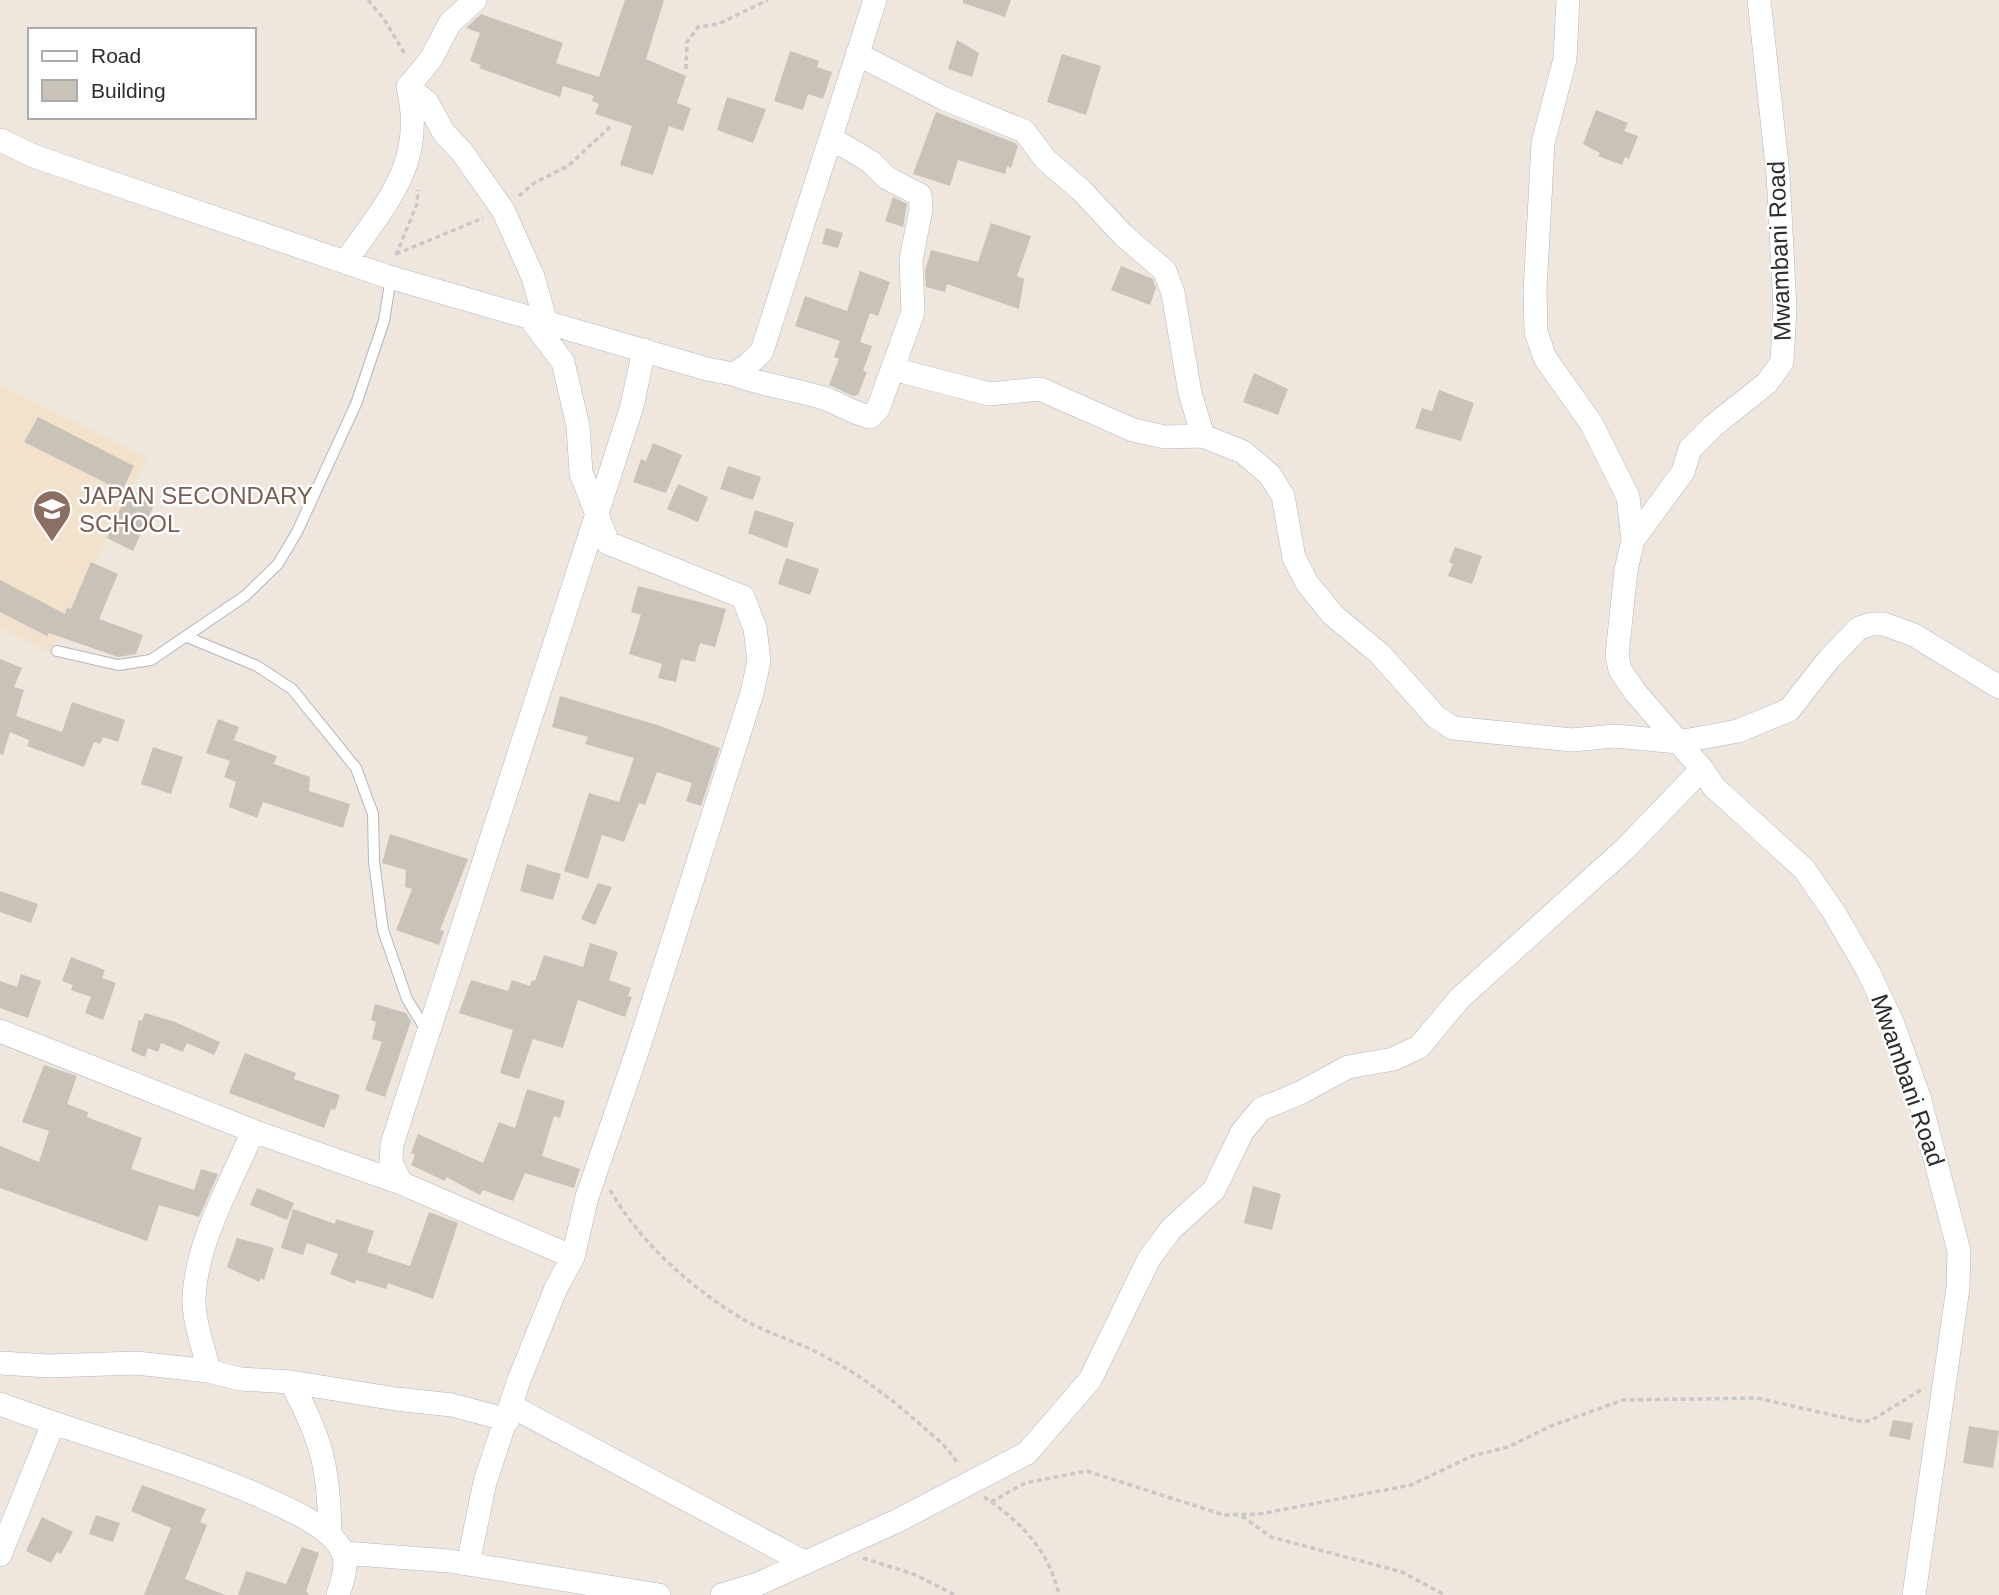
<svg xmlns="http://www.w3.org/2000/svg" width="1999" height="1595" viewBox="0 0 1999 1595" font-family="Helvetica,sans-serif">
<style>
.education{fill:#f2e2cc}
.building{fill:#c8c2b9}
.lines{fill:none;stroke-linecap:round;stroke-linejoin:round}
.service-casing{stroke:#b2b6c1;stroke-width:12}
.minor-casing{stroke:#b2b6c1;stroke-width:24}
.path{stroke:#c8c8c8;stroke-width:3.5;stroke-dasharray:5 3.5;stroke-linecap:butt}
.service{stroke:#fff;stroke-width:10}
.minor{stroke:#fff;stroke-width:23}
.labels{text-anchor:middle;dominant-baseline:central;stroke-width:5;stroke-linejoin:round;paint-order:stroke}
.street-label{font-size:24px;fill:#2d2d2d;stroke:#fff}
.education-label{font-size:24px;fill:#785e54;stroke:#fff;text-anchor:start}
</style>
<rect width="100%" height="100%" fill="#efe6de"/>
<!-- education -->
<path class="education" d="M0 385 147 458 50 653 0 628Z"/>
<!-- building -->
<path class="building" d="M625 0H664L646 59 686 76 677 103 691 108 683 131 669 126 653 175 620 165 632 126 595 114 599 104 592 101 594 96 563 86 560 97 479 68 481 65 470 61 480 33 466 28 481 14 563 43 556 63 599 77Z
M963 0H1011L1005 17 963 3Z
M957 40 979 53 972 77 948 69Z
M790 51 819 61 817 67 832 72 823 99 808 94 803 110 774 101Z
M1062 54 1101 66 1086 115 1047 102Z
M727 97 766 109 753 143 717 130Z
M1596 110 1628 123 1624 131 1638 136 1629 159 1625 157 1622 165 1598 156 1600 153 1583 144Z
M936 112 1015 143 1018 146 1011 168 1007 166 1005 174 958 160 950 186 913 174Z
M893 197 907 204 903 227 885 221Z
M991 223 1031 236 1017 276 1024 279 1019 309 947 284 945 292 926 287 925 271 931 250 978 262Z
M826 228 843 233 838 248 822 244Z
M1121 266 1153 279 1156 288 1150 305 1111 290Z
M860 271 890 282 878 316 870 313 860 342 872 346 863 371 867 372 858 395 853 396 829 385 839 359 834 357 840 341 795 326 805 296 847 311Z
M1254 373 1288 389 1278 415 1243 402Z
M1439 390 1474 403 1461 441 1415 428 1422 408 1432 411Z
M38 417 134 466 122 491 24 442Z
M653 443 682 455 666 493 633 482 641 459 646 461Z
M728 466 761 477 753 500 720 489Z
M678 484 708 497 698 522 667 509Z
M129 489 156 501 133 551 107 538Z
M755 510 794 523 787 548 748 533Z
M1455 547 1482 556 1472 584 1448 576 1453 564 1449 562Z
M786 558 819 569 810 595 778 584Z
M91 562 118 574 99 619 143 635 136 654 118 657 49 633 47 636 0 612V580L65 614 67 608 71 609Z
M638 586 726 609 715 647 700 643 695 662 681 659 676 682 658 678 662 664 629 654 641 615 631 612Z
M0 659 22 668 14 687 24 690 16 716 62 732 72 702 125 720 118 742 103 737 100 744 94 742 84 767 27 746 29 740 10 732 3 755 0 754Z
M560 696 657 725 720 748 701 806 686 801 692 783 657 772 645 805 639 803 624 842 602 835 588 879 564 871 589 793 619 802 634 758 585 744 588 737 552 727Z
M218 719 239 727 234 740 277 756 274 764 310 777 309 791 350 804 343 828 263 802 257 818 229 807 236 782 224 777 230 761 206 753Z
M153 747 183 757 171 794 141 784Z
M390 834 468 859 440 930 444 931 439 945 396 930 412 889 405 887 406 870 382 863Z
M527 864 561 874 553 900 520 891Z
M598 883 612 887 595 925 581 919Z
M0 891 38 904 31 923 0 912Z
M590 943 618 952 609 980 631 988 628 996 632 997 625 1017 578 1000 563 1048 533 1039 519 1079 500 1073 513 1030 459 1013 471 980 508 991 512 980 530 986 532 980 535 981 544 955 583 967Z
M71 957 105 970 102 978 116 983 103 1020 85 1013 91 997 71 990 73 985 62 981Z
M21 974 41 981 28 1018 0 1008V981L17 987Z
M375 1004 406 1013 411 1021 385 1097 365 1090 382 1042 372 1039 376 1022 371 1020Z
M145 1013 175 1022 220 1042 214 1055 187 1043 183 1052 161 1043 158 1052 148 1048 145 1057 131 1051 139 1020 142 1021Z
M245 1053 296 1073 294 1079 340 1095 335 1110 331 1109 324 1128 229 1093Z
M44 1065 77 1076 67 1104 88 1112 87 1117 142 1138 131 1169 194 1190 201 1169 218 1174 199 1217 159 1205 147 1241 0 1188V1146L39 1162 49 1131 22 1122Z
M527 1089 565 1101 560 1118 554 1116 542 1156 580 1169 574 1188 525 1173 513 1201 483 1190 480 1195 446 1177 445 1181 411 1165 415 1155 411 1153 418 1134 483 1163 499 1122 515 1128Z
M1253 1186 1281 1194 1272 1230 1244 1223Z
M257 1188 294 1203 287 1220 250 1205Z
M293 1209 335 1224 336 1219 374 1231 367 1252 410 1266 429 1212 458 1223 433 1299 388 1283 386 1289 356 1280 355 1284 330 1274 338 1254 307 1243 303 1255 281 1248Z
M237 1238 274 1248 264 1280 261 1278 259 1282 227 1267Z
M1893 1420 1913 1423 1910 1440 1889 1436Z
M1969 1426 1999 1431 1993 1468 1963 1463Z
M142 1485 206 1509 200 1522 207 1525 185 1579 225 1595H144L171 1528 131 1511Z
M96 1515 120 1523 113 1542 89 1534Z
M42 1517 73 1532 61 1554 57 1552 51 1563 26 1551Z
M302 1547 319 1553 306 1591 309 1595H238L246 1571 286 1584Z"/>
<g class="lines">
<defs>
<path id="service" d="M187 637 257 666 292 689 356 768 373 814 374 862 383 930 407 999 426 1030
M57 651 118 665 151 660 245 596 278 564 297 532 356 404 384 321 391 277"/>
<path id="minor" d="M1568 0 1565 59 1543 143 1535 291 1536 332 1545 358 1591 423 1628 497 1633 540
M1759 0 1778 174 1785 308 1782 362 1767 383 1713 426 1690 449 1683 472 1633 540 1626 570 1617 655 1620 670 1635 692 1702 769 1714 787 1804 869 1835 914 1868 971 1893 1024 1919 1097 1959 1251 1958 1288 1914 1595
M857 54 945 99 1024 131 1046 160 1081 190 1123 235 1165 271 1173 293 1190 393 1203 436
M408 87 427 102 444 133 462 152 503 210 533 277 546 323
M0 140 36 157 386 276 707 369 733 374 748 365 762 351 875 0
M346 261C387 202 426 163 408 87L431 59 450 23 475 0
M893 369 989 394 1040 389 1133 430 1165 437 1203 436 1243 452 1270 475 1283 496 1294 558 1307 583 1333 615 1380 654 1436 717 1453 728 1572 740 1615 736 1678 742 1738 731 1789 710 1829 659 1859 628 1872 624H1884L1914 635 1999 687
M733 374C764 386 797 389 829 400 843 406 856 414 870 417L878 409 913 312 911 260 921 209 920 195 887 178 871 162 831 138
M0 1031 253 1131 401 1183
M573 1257 401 1183 391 1162 392 1144 632 406 644 350
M0 1363 49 1366 136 1363 209 1371 240 1379 291 1382 396 1399 452 1405 508 1420
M209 1371C204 1348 193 1321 194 1297 197 1240 231 1183 253 1131
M291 1382C323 1442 329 1469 330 1535
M0 1404C98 1441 207 1467 300 1515 315 1523 337 1537 343 1553 348 1567 342 1582 338 1595
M513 1407 802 1561
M343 1553 449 1561 659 1595
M0 1555 53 1424
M468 1564 485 1482 519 1380 556 1288 573 1257 587 1197 639 1046 752 693 759 661 755 628 743 597 608 543 581 473 578 426 563 362 529 317
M722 1595 758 1584 897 1521 1027 1453 1090 1380 1149 1259 1171 1229 1214 1190 1242 1132 1261 1109 1300 1093 1348 1067 1393 1059 1419 1047 1460 998 1625 849 1702 769"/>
</defs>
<!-- service casing -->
<use href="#service" class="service-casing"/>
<!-- minor casing -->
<use href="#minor" class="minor-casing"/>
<!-- path -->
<path class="path" d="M368 0 384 19 406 56
M686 69 687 42 698 27 718 24 768 0
M519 196 534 183 568 166 611 126
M396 254 483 218
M396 255 417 204 418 190
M610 1190C641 1244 695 1292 748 1322 772 1335 798 1342 822 1355 859 1374 891 1398 922 1426 935 1437 951 1450 958 1465
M984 1497C1021 1522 1049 1550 1059 1595
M991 1502 1025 1483 1087 1471 1224 1515 1260 1514 1411 1485 1472 1456 1508 1447 1551 1426 1623 1400 1757 1398 1863 1422 1872 1420 1924 1388
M1242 1516 1271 1537 1402 1572 1445 1595
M863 1558 916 1575 955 1595"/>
<!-- service -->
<use href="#service" class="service"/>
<!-- minor -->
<use href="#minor" class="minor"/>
</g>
<!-- icons -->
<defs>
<symbol id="school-pin" viewBox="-11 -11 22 30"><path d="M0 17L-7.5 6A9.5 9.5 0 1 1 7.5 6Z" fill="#8d6e63" stroke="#fff"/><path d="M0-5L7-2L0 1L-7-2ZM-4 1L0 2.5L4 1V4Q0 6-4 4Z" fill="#fff"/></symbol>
</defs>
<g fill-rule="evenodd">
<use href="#school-pin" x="30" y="487" width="44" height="60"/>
</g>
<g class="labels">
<!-- street labels -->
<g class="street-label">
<text transform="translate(1779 251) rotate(-92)">Mwambani Road</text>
<text transform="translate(1908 1080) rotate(71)">Mwambani Road</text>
</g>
<!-- education labels -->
<g class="education-label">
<text x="79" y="495">JAPAN SECONDARY<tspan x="79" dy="28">SCHOOL</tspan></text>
</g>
</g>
<!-- legend -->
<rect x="28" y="28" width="228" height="91" fill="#ffffff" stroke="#ababab" stroke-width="2"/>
<rect x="42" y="51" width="35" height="10" fill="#ffffff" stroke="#ababab" stroke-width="2"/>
<text x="91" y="63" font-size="21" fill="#2d2d2d">Road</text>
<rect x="42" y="80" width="35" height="21" fill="#c8c2b9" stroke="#ababab" stroke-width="2"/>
<text x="91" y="98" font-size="21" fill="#2d2d2d">Building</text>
</svg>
